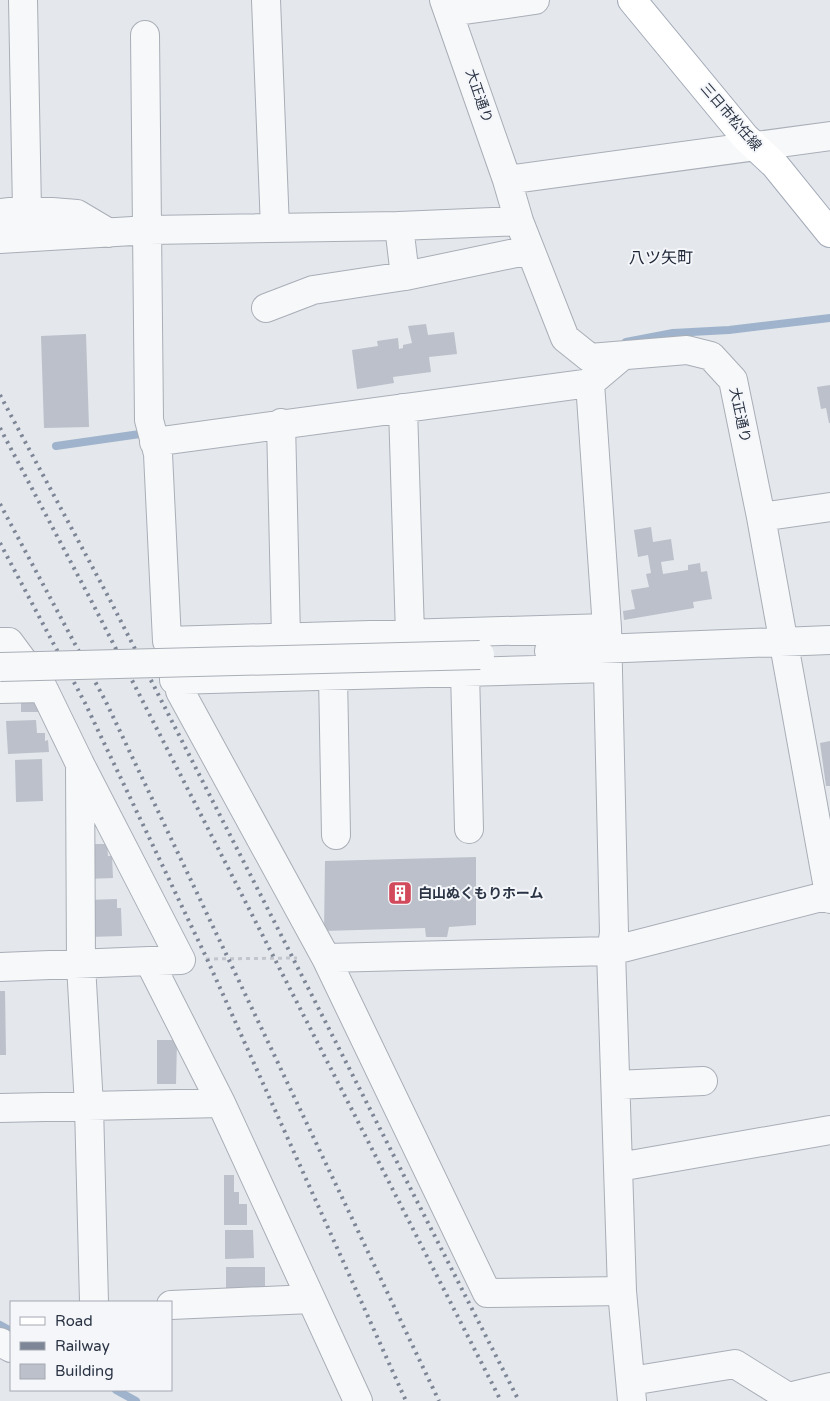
<svg xmlns="http://www.w3.org/2000/svg" width="830" height="1401" viewBox="0 0 830 1401" font-family="'Varela Round','Noto Sans JP',sans-serif">
<style>
.lines{fill:none;stroke-linecap:round;stroke-linejoin:round}
.stream{stroke:#9fb4cc;stroke-width:8}
.building{fill:#bbc0ca}
.minor-casing{stroke:#a9aeb7;stroke-width:30}
.major-casing{stroke:#a3abb8;stroke-width:30}
.path{stroke:#c2c5cb;stroke-width:3;stroke-dasharray:4 4;stroke-linecap:butt}
.minor{stroke:#f7f8fa;stroke-width:28}
.major{stroke:#fff;stroke-width:28}
.rail{stroke:#7d8696;stroke-width:4;stroke-dasharray:2.5 5;stroke-linecap:butt}
.minor-bridge-casing{stroke:#a9aeb7;stroke-width:30;stroke-linecap:butt}
.minor-bridge{stroke:#f7f8fa;stroke-width:28}
.labels{text-anchor:middle;dominant-baseline:central;stroke-width:4;stroke-linejoin:round;paint-order:stroke}
.street-label{font-size:14px;fill:#2b3445;stroke:#f4f6f9}
.poi-label{font-size:14px;font-weight:bold;fill:#2b3445;stroke:#f4f6f9;text-anchor:start}
.quarter-label{font-size:16px;fill:#1d2536;stroke:#f4f6f9}
</style>
<rect width="100%" height="100%" fill="#e4e7ec"/>
<g class="lines">
<!-- stream -->
<path class="stream" d="M626 342 673 333 729 330 830 318
M56 446 147 433
M0 1325 11 1331
M116 1390 136 1401"/>
</g>
<!-- building -->
<path class="building" d="M426 324 428 335 454 332 457 354 429 357 431 372 393 377 394 383 357 389 352 350 378 346 377 341 398 338 399 349 403 348V345L412 343 408 326Z
M86 334 89 427 44 428 41 336Z
M830 385V423H829L826 408 821 409 817 387Z
M651 527 653 542 671 539 674 560 661 562 663 574 688 570V565L700 563 701 572 707 571 712 599 693 602 694 608 624 620 623 611 635 609 631 590 649 587 646 574 651 573 648 555 638 557 634 530Z
M21 701H38L39 712H21Z
M36 720 37 733H45V741L48 740 49 752 8 754 6 721Z
M830 741V786H826L820 743Z
M42 759 43 801 16 802 15 760Z
M85 844H107L108 856H112L113 878 86 879Z
M476 857V925L449 927 447 937H426L425 928 324 931 325 861Z
M117 899V908H121L122 936 89 937 88 900Z
M0 991H5L6 1055H0Z
M157 1040H177L176 1084H157Z
M224 1175H234V1192H239V1204H247V1225H224Z
M225 1230H253L254 1258 225 1259Z
M226 1267H265V1292H226Z"/>
<g class="lines">
<defs>
<path id="minor" d="M23 0 27 210
M266 0 275 228
M444 0 507 180 519 221 565 338 590 358 687 350 711 356 733 380 761 517 830 899
M450 12 535 0
M145 35 149 420 158 454 167 641 607 628
M507 180 830 136
M0 213 27 210 77 214 109 233
M399 226 405 276
M0 239 149 230 399 226 519 221
M266 308 313 290 405 276 530 250
M622 356 590 383 607 628 614 933 611 951 622 1291 632 1401
M403 408 410 634
M281 423 286 637
M154 442 590 383
M761 517 830 507
M0 642H9L43 688 80 764 181 960 149 961
M549 651 830 640
M174 665V680L608 668
M465 672 469 829
M333 676 336 835
M0 689 43 688
M180 691 326 958 487 1293 622 1291
M80 764 81 965 89 1106 94 1302
M326 958 611 951 829 895
M0 967 149 961 221 1103 358 1401
M616 1085 703 1081
M0 1108 221 1103
M619 1167 830 1130
M171 1305 311 1299
M0 1342 11 1348
M631 1381 735 1364 788 1397 830 1387"/>
<path id="major" d="M632 0 745 137 775 165 830 233"/>
</defs>
<!-- minor casing -->
<use href="#minor" class="minor-casing"/>
<!-- major casing -->
<use href="#major" class="major-casing"/>
<!-- path -->
<path class="path" d="M206 959 297 958"/>
<!-- minor -->
<use href="#minor" class="minor"/>
<!-- major -->
<use href="#major" class="major"/>
<!-- rail -->
<path class="rail" d="M0 395 109 598 519 1401
M0 428 94 606 501 1401
M0 504 106 702 439 1401
M0 543 85 703 207 959 406 1401"/>
<defs>
<path id="minor-bridge" d="M0 667 480 655"/>
</defs>
<!-- minor-bridge casing -->
<use href="#minor-bridge" class="minor-bridge-casing"/>
<!-- minor-bridge -->
<use href="#minor-bridge" class="minor-bridge"/>
</g>
<!-- icons -->
<defs>
<symbol id="building-square" viewBox="-11 -11 22 22"><rect x="-9" y="-9" width="18" height="18" rx="4" fill="#d1495b" stroke="#f4f6f9"/><path d="M-4-6H4V6H1V3H-1V6H-4ZM-2.5-4.3h1.7v1.8h-1.7ZM.8-4.3h1.7v1.8H.8ZM-2.5-1h1.7V.8h-1.7ZM.8-1h1.7V.8H.8Z" fill="#fff"/></symbol>
</defs>
<g fill-rule="evenodd">
<use href="#building-square" x="386" y="879" width="28" height="28"/>
</g>
<g class="labels">
<!-- street labels -->
<g class="street-label">
<text transform="translate(479 96) rotate(71)">大正通り</text>
<text transform="translate(731 117) rotate(49)">三日市松任線</text>
<text transform="translate(740 415) rotate(78)">大正通り</text>
</g>
<!-- poi labels -->
<g class="poi-label">
<text x="418" y="893">白山ぬくもりホーム</text>
</g>
<!-- quarter labels -->
<g class="quarter-label">
<text x="661" y="258">八ツ矢町</text>
</g>
</g>
<!-- legend -->
<rect x="10" y="1301" width="162" height="90" fill="#f4f6f9" stroke="#a4a8b1"/>
<rect x="20" y="1317" width="25" height="8" fill="#ffffff" stroke="#a4a8b1"/>
<text x="55" y="1326" font-size="15" fill="#2b3445">Road</text>
<rect x="20" y="1342" width="25" height="8" fill="#7d8696" stroke="#a4a8b1"/>
<text x="55" y="1351" font-size="15" fill="#2b3445">Railway</text>
<rect x="20" y="1364" width="25" height="15" fill="#bbc0ca" stroke="#a4a8b1"/>
<text x="55" y="1376" font-size="15" fill="#2b3445">Building</text>
</svg>
